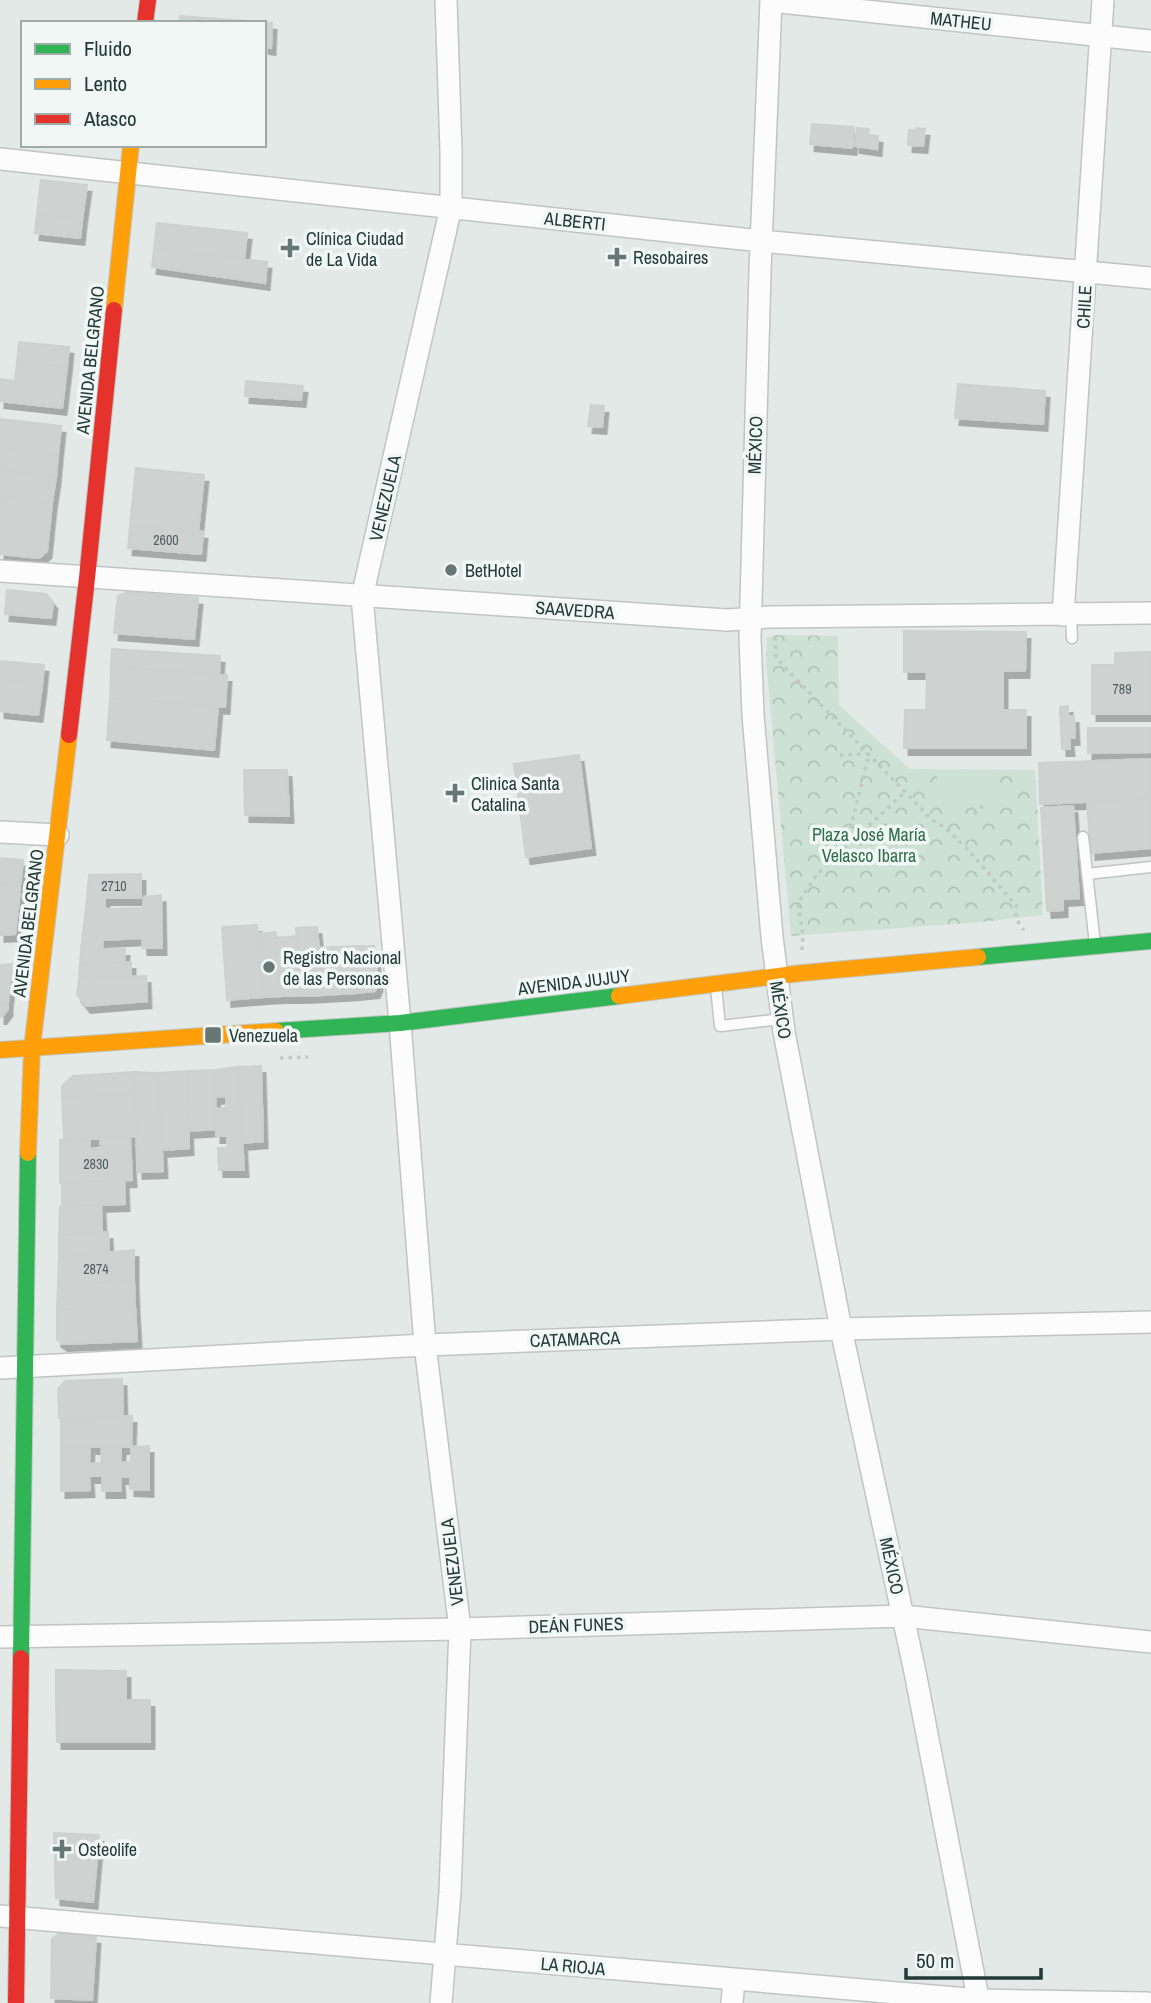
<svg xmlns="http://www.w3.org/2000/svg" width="1151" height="2003" viewBox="0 0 1151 2003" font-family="'Archivo Narrow',sans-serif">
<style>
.park{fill:url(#park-crowns)}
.garden{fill:#cde1d5}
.building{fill:#ced2d1;stroke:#ccd2cf;stroke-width:2;filter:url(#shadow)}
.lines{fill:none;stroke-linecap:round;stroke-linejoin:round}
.lane-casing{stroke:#c0c5c3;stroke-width:13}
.street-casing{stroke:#c0c5c3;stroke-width:24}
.fast-casing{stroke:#c0c6c4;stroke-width:18}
.slow-casing{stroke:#c0c6c4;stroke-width:18}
.jam-casing{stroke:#c0c6c4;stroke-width:18}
.path{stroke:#c0c9c6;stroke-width:3.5;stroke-dasharray:3.5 5;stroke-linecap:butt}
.lane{stroke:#fbfcfb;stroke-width:10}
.street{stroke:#fbfcfb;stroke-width:21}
.fast{stroke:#30b455;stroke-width:16}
.slow{stroke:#ff9f0a;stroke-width:16}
.jam{stroke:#e5322d;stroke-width:16}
.poi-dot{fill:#667774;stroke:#f1f7f5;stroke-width:2.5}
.labels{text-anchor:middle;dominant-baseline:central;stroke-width:7;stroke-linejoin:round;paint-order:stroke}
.number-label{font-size:14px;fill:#4e605d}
.street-label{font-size:18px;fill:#233a36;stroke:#f1f7f5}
.poi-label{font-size:18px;fill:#233a36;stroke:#f1f7f5;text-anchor:start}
.park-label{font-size:18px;fill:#306e4e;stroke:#f1f7f5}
</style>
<defs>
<pattern id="park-crowns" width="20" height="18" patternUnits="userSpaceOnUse" patternTransform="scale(1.75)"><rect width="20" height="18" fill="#cde1d5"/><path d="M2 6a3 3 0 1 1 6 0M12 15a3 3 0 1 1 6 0" fill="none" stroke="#b0c2b7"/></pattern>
<filter id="shadow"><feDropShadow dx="4.5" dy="7" stdDeviation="0" flood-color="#0004"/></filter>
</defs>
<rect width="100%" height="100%" fill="#e3e9e6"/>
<!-- park -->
<path class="park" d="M775 635 838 636 839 705 910 769 1035 770 1043 915 982 922 791 936 766 660 767 638Z"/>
<!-- garden -->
<path class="garden" d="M997 772V803L937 804V773Z"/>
<!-- building -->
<path class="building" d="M180 16 272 23 271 48 264 47V23H180Z
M812 124 854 127 852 148 810 144Z
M857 128 869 129 868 135 878 136 877 149 855 146Z
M916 128 925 129 923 146 908 145 909 130H916Z
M41 180 87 185 82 220 37 214Z
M37 214 82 220 80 238 35 233Z
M157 223 247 233 244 259 154 249Z
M154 249 267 262 265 283 152 267Z
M19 342 69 347 67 367 17 362Z
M17 362 67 367 62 408 0 401V379L15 381Z
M246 381 303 386 301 400 245 396Z
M958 384 1045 391 1043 424 955 418Z
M591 405 604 406 602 427 588 426Z
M0 419 61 426 58 455 0 448Z
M0 448 58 455 56 477 0 470Z
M136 468 204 475 198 532 130 525Z
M0 470 56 477 52 503 0 497Z
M0 497 52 503 47 551 39 558 0 554Z
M130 525 203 532 201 554 128 548Z
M7 590 46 594 53 602 51 618 5 614Z
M128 592 198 598 194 639 114 633 118 596Z
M904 631 1026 632 1025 671H1003V710H1026V748H904L905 710H926L927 672H904Z
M112 649 220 656 219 674 111 667Z
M1151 652V714H1092V665H1115V653Z
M0 661 44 665 42 685 0 680Z
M111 667 227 675 225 707 110 698Z
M0 680 42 685 38 715 0 711Z
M110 698 218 706 214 750 107 740Z
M1068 706V716H1074L1075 738H1069L1070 749H1062L1060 707Z
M1088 728H1151V752L1088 753Z
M579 755 591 848 526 857 514 764Z
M1151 759V799L1040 804 1039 763Z
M244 770H287L289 816 245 815Z
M1151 799V848L1091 853 1087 802Z
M1073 806 1079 898 1063 899V910L1047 911 1041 808Z
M0 858 23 860 20 886 0 884Z
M141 874V898H87L89 875Z
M0 884 20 886 19 900H0Z
M161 895 162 948H143L142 938 103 940 102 950H81L87 898H105V909L143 908 144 897Z
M0 900H19L15 934 0 935Z
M257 925 263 997 227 1000 222 927Z
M317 927 323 995 302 996 296 928Z
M276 932 281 996 263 997 257 934Z
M297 936 302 996H281L276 938Z
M353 946 356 993 323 995 318 948Z
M353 946H374L378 984 375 991 356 993Z
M125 949 124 962 80 964 81 950Z
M131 962V977L79 979 80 964Z
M12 964 8 1003 0 1004V965Z
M146 976 147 1001 86 1006 77 995 79 979Z
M8 1003V1009L2 1017H0V1004Z
M261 1066 263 1141 242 1143 238 1067Z
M238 1067 244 1170H219L218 1148H228L227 1136H216V1109L226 1108V1096L216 1097 215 1070Z
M215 1070 216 1129 188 1131 187 1071Z
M187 1071 189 1148 162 1150 158 1073Z
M134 1072 135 1094 62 1097V1086L73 1076Z
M134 1072 158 1073 163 1171 138 1172Z
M135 1094 137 1136 64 1140 62 1097Z
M130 1137 132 1180 60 1183V1140L90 1139V1149L101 1148 100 1138Z
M124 1180 125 1204 62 1206V1183Z
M101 1205 102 1232 59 1235 60 1207Z
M108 1232 109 1252 59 1257V1235Z
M134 1250V1281L58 1285 59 1257Z
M134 1281 135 1306 57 1310 58 1285Z
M135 1306 137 1341 63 1344 57 1340V1310Z
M122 1379 123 1416 59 1418 58 1389 65 1381Z
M132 1416 131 1447H61V1419Z
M90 1446 89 1464 101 1463 102 1447H121V1462H131V1447L149 1446V1490L130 1489V1477H120L121 1491H102V1476H89L90 1490 61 1491V1447Z
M56 1670 126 1671V1700H56Z
M56 1700H150V1742H57Z
M54 1833 99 1835 93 1902 56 1898Z
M59 1933 96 1937 92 2000 51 1998 52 1939Z"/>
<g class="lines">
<defs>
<path id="lane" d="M1071 615 1072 638
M1083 837 1095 944
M1087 874 1151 867
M716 987 720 1026 782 1019"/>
<path id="street" d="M771 0 760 271 750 638 753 715 772 937 784 1032 841 1329 915 1672 979 2003
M771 1 1151 41
M0 159 761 241 1151 278
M0 571 727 620 770 617 1151 613
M1063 615 1103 0
M0 832 58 835
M0 1368 425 1345 841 1329 1151 1322
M0 1637 460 1629 903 1616 1151 1642
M0 1916 979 2000 1147 2003
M441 2003 450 1892 460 1629 425 1345 400 1023 362 597 451 207V151L446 0
M732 2003 734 1979"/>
<path id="fast" d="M978 957 1151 941
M276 1031 400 1023 619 996
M21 1658 28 1153"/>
<path id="slow" d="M114 310 131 145
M619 996 802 973 978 957
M0 1050 276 1031
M28 1153 32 1048 69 735"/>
<path id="jam" d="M145 23 148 0
M69 735 87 578 114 310
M16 2003 21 1658"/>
</defs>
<!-- lane casing -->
<use href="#lane" class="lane-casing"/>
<!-- street casing -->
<use href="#street" class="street-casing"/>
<!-- fast casing -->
<use href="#fast" class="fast-casing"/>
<!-- slow casing -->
<use href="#slow" class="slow-casing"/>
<!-- jam casing -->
<use href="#jam" class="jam-casing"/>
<!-- path -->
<path class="path" d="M775 637 776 658 932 820C960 834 993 881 1016 905V919L1024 930
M840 755 869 754 846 846
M974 814 986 803
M802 950 803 936 798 903 817 874 905 792
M280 1058 308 1057"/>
<!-- lane -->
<use href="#lane" class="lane"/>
<!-- street -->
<use href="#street" class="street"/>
<!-- fast -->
<use href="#fast" class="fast"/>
<!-- slow -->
<use href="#slow" class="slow"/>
<!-- jam -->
<use href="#jam" class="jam"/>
</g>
<!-- markers -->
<g class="poi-dot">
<path d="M286.5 237.5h7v7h7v7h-7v7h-7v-7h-7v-7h7z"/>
<path d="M613.5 246.5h7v7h7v7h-7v7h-7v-7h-7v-7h7z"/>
<circle cx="451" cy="570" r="7"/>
<path d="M451.5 782.5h7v7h7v7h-7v7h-7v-7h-7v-7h7z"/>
<circle cx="269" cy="967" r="7"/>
<rect x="204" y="1026" width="18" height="18" rx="3.5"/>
<path d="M58.5 1838.5h7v7h7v7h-7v7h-7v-7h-7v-7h7z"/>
</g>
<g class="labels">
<!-- number labels -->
<g class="number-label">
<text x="166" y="540">2600</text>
<text x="1122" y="689">789</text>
<text x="114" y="886">2710</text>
<text x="96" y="1164">2830</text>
<text x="96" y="1269">2874</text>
</g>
<!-- street labels -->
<g class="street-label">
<text transform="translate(961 21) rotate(6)">MATHEU</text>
<text transform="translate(575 221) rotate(6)">ALBERTI</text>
<text transform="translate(1084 307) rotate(-87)">CHILE</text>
<text transform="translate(90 360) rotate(-84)">AVENIDA BELGRANO</text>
<text transform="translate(755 445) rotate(-88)">MÉXICO</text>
<text transform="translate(385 498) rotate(-77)">VENEZUELA</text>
<text transform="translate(575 610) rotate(4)">SAAVEDRA</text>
<text transform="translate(28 923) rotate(-83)">AVENIDA BELGRANO</text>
<text transform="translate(574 982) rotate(-7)">AVENIDA JUJUY</text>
<text transform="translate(781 1010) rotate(81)">MÉXICO</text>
<text transform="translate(575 1339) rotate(-2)">CATAMARCA</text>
<text transform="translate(452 1562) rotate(-97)">VENEZUELA</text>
<text transform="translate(892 1566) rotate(78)">MÉXICO</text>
<text transform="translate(576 1625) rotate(-2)">DEÁN FUNES</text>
<text transform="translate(573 1966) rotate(5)">LA RIOJA</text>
</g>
<!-- poi labels -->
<g class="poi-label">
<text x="306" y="238">Clínica Ciudad<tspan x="306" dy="21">de La Vida</tspan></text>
<text x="633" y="257">Resobaires</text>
<text x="465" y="570">BetHotel</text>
<text x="471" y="783">Clinica Santa<tspan x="471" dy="21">Catalina</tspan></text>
<text x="283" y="957">Registro Nacional<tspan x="283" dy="21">de las Personas</tspan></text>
<text x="229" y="1035">Venezuela</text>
<text x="78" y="1849">Osteolife</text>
</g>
<!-- park labels -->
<g class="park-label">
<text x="869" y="834">Plaza José María<tspan x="869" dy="21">Velasco Ibarra</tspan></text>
</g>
</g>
<!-- legend -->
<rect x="21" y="21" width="245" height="126" fill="#f1f7f5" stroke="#9faba9" stroke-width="2"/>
<rect x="35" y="44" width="35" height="10" fill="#30b455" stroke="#9faba9" stroke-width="2"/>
<text x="84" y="56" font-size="21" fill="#233a36">Fluido</text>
<rect x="35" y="79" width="35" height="10" fill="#ff9f0a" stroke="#9faba9" stroke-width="2"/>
<text x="84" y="91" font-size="21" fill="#233a36">Lento</text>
<rect x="35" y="114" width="35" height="10" fill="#e5322d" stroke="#9faba9" stroke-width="2"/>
<text x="84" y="126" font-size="21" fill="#233a36">Atasco</text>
<!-- scale -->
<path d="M906 1968v10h135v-10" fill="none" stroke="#233a36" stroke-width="3.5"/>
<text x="916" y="1968" font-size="21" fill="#233a36" stroke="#f1f7f5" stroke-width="5" paint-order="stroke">50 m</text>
</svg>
